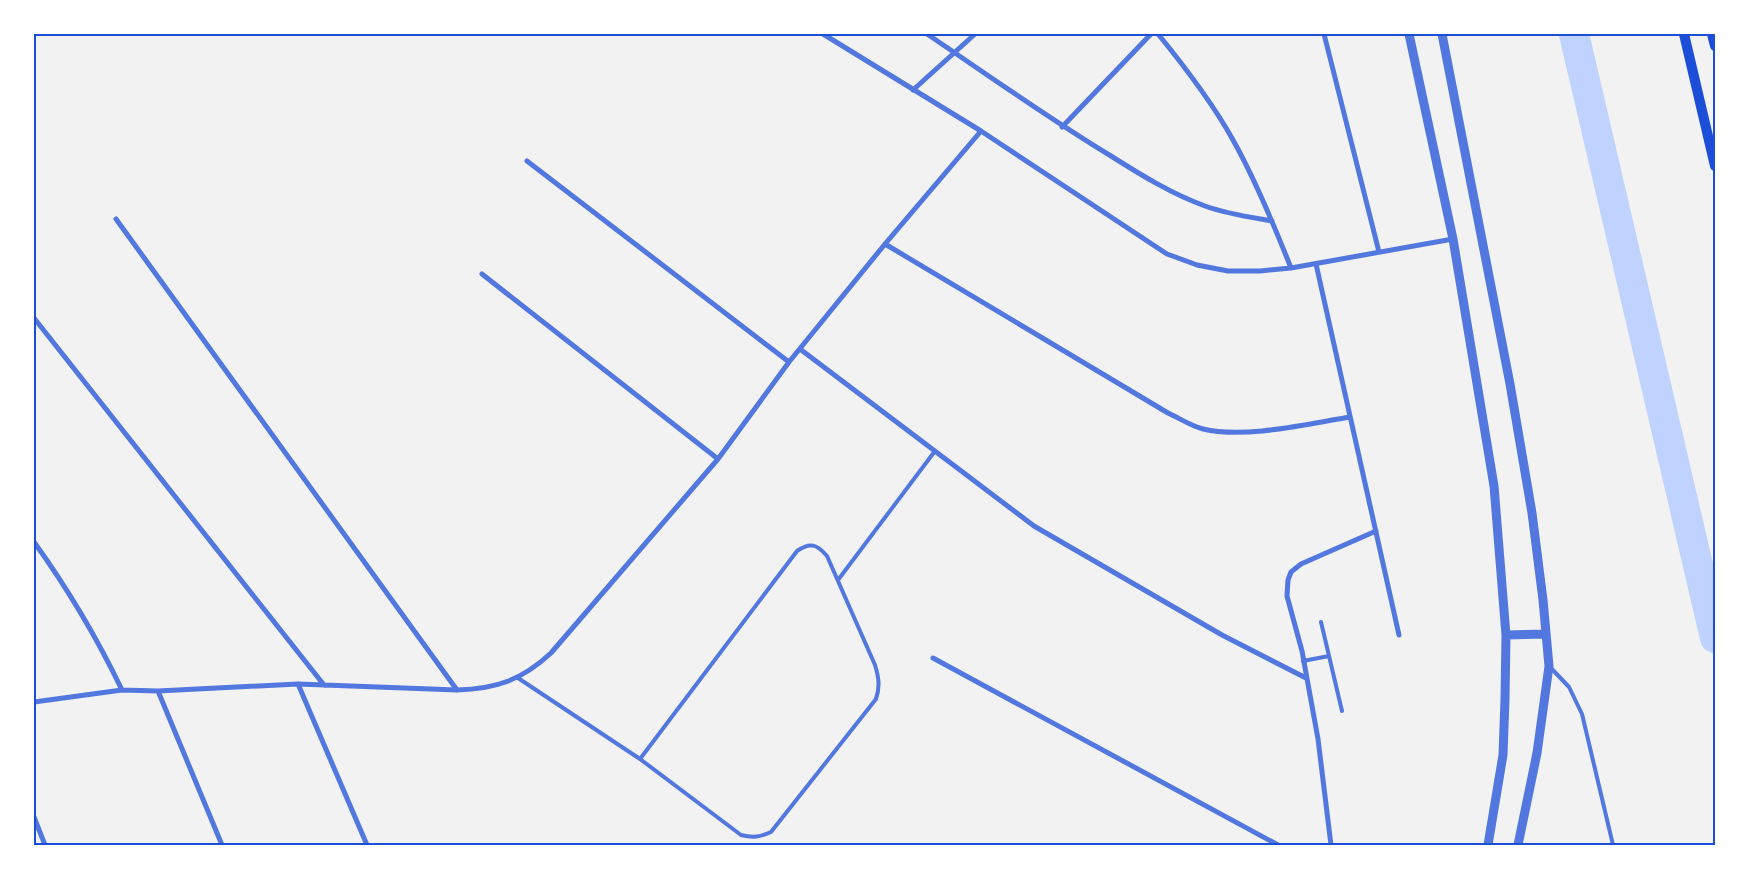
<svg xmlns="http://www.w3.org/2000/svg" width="1749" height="879" viewBox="0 0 1749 879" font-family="'Titillium Web',sans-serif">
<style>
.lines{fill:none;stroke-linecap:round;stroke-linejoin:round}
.canal{stroke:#bfd3fe;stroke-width:30}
.service{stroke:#5277de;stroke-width:4}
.minor{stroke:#5277de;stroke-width:5}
.tertiary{stroke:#5277de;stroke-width:9}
.secondary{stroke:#1d4ed8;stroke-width:10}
.neatline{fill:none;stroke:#1d4ed8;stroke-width:2}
</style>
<rect width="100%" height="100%" fill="#f2f2f2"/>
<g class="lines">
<!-- canal -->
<path class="canal" d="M1574 34 1715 638"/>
<!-- service -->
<path class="service" d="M838 580 935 451
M1321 622 1342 711
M1303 661 1329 656
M1550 667 1569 687 1582 714 1613 845
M518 678 640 759 741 835C753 838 760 837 771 832L876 699C880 687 879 678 875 665L827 556C817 544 810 542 797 551L640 759"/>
<!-- minor -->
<path class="minor" d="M823 34 981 131 1167 254 1197 265 1228 271H1260L1291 268 1453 239
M927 34C988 75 1048 118 1111 156 1141 175 1172 194 1205 206 1227 214 1249 217 1272 221
M1158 34C1185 67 1212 102 1233 140 1256 181 1274 225 1291 268
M1324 34 1379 252
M913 90 975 34
M1062 127 1151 34
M527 161 789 362
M116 219 457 690
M885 244 1168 413C1179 418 1191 426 1203 429 1245 439 1307 424 1350 417
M1316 264 1399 635
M482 274 718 459
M34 318 324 685
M800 349 1034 526 1222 635 1306 678
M34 542C68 589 97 638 122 690
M933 658 1278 845
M298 684 367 845
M158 691 222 845
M34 702 122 690 158 691 298 684 457 690C496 689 522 680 551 653L718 459 789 362 885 244 981 131
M34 817 45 845
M1331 845 1318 739 1302 651 1287 596 1288 580 1291 572 1301 564 1376 531"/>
<!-- tertiary -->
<path class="tertiary" d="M1409 34 1453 239 1494 486 1506 635 1505 699 1503 755 1488 845
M1442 34 1510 384 1532 513 1543 600 1549 666 1546 688 1537 753 1518 845
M1506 635 1546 634"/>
<!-- secondary -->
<path class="secondary" d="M1684 34 1715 166
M1712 34 1715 46"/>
</g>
<!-- border -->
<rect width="1749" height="879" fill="none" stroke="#ffffff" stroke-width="70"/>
<rect x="35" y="35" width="1679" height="809" class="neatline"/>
</svg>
